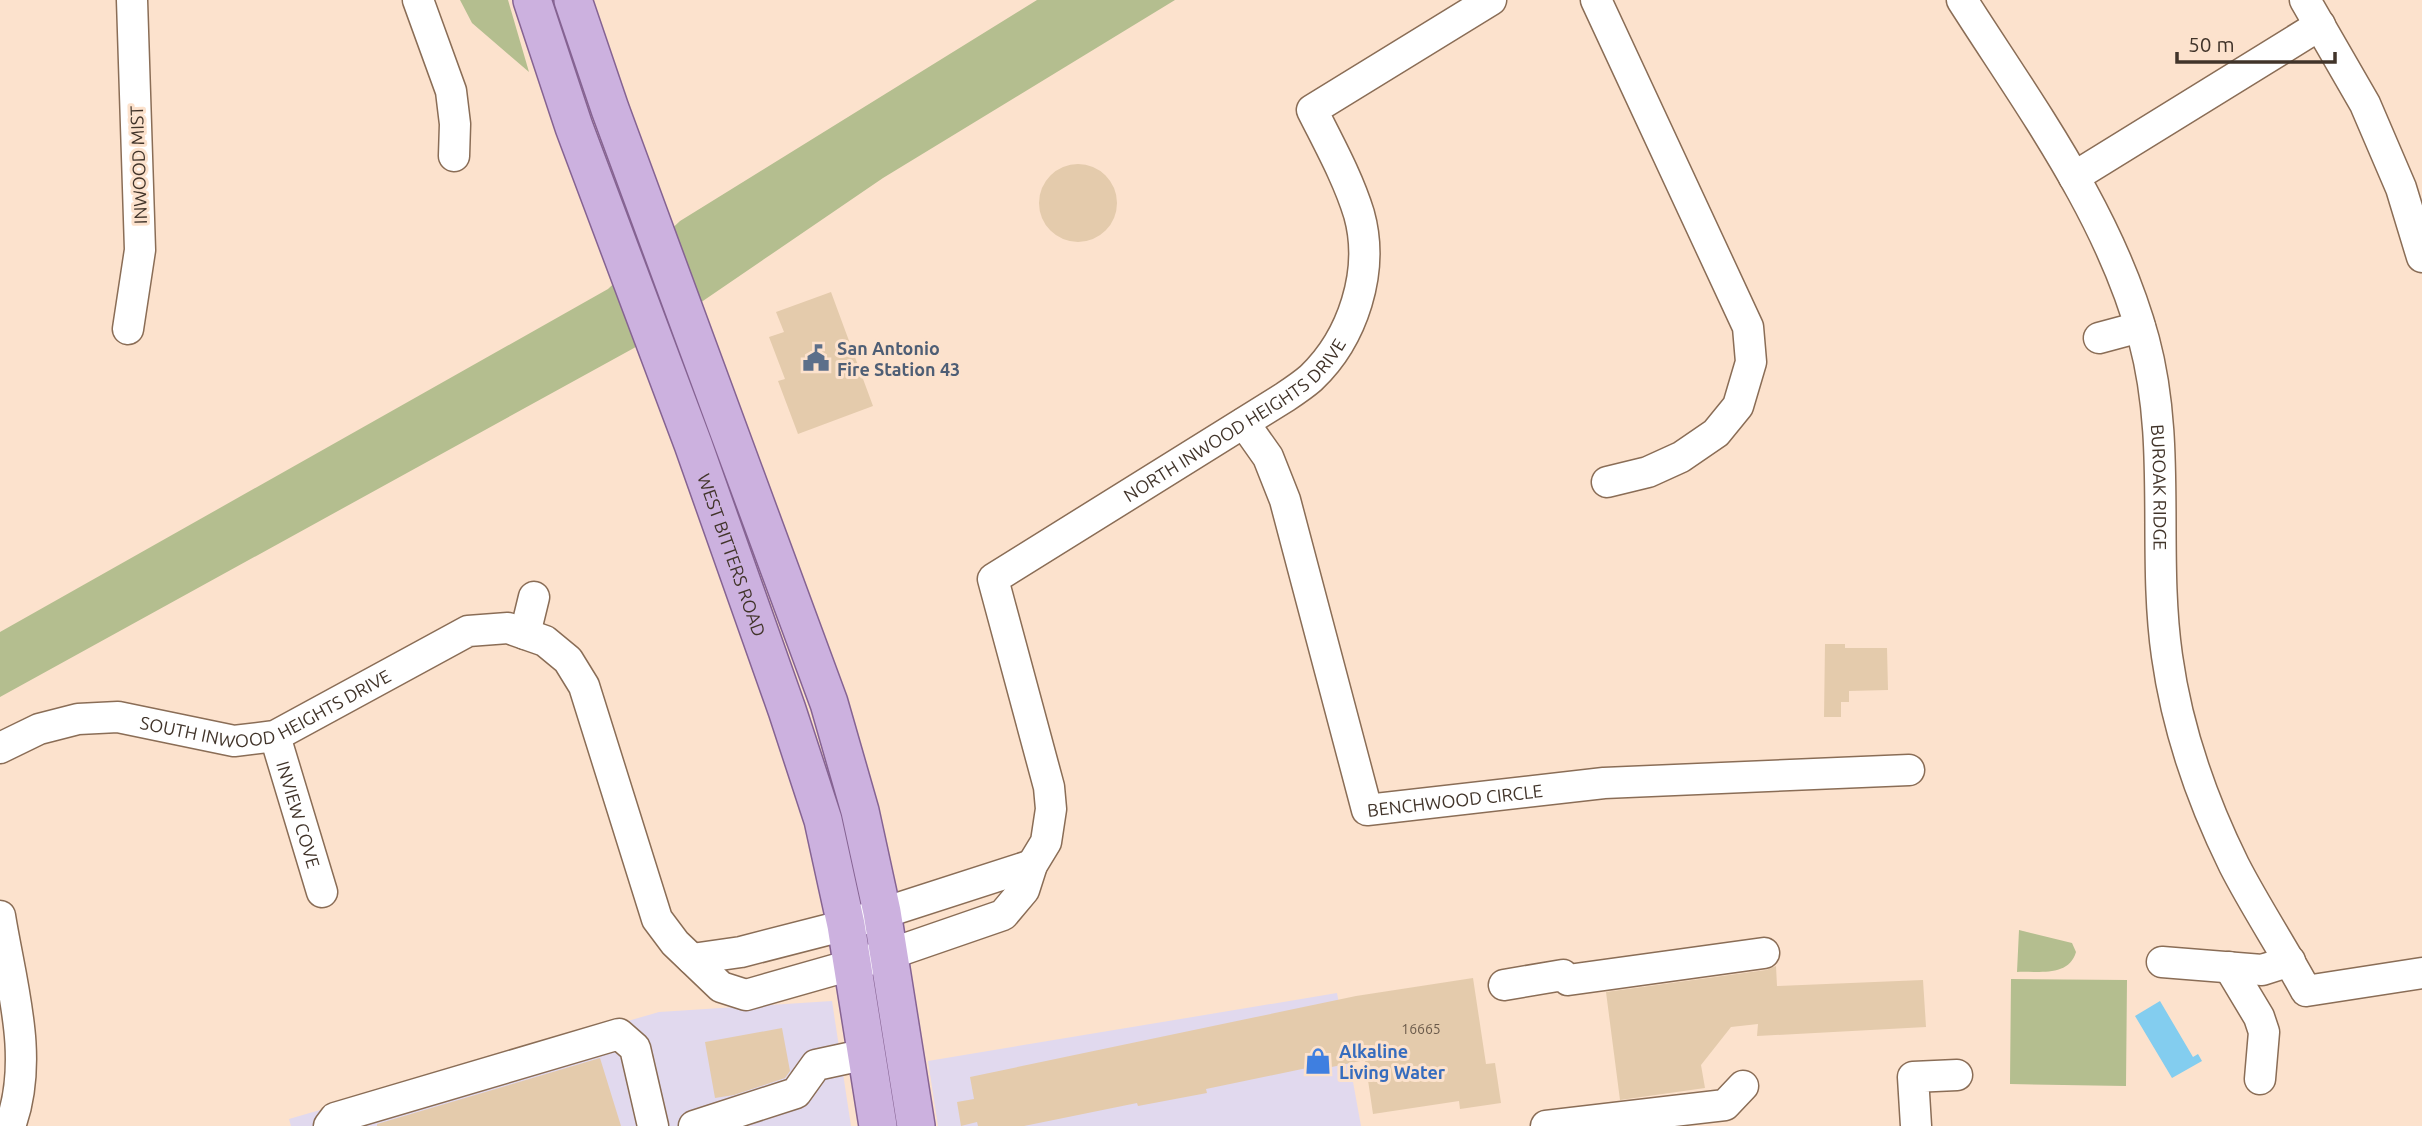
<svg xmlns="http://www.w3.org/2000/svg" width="2422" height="1126" viewBox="0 0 2422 1126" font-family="Ubuntu,sans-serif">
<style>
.commercial{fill:#e1d9ee}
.green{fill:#b4be8f}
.water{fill:#83cdef}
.building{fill:#e4cbac}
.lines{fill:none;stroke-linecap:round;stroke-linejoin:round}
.minor-casing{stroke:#8a6d56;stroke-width:33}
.major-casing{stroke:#856392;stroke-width:40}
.minor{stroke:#fff;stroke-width:30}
.major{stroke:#ccb1df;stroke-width:37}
.labels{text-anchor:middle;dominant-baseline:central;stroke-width:6;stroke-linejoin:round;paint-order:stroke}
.number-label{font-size:14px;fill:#6a5a4a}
.street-label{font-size:18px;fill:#41342a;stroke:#fce2cd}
.service-label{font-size:18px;font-weight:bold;fill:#4e5e75;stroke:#fce2cd;text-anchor:start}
.shop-label{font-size:18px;font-weight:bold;fill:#366cbe;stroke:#fce2cd;text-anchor:start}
</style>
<rect width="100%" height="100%" fill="#fce2cd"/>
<!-- commercial -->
<path class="commercial" d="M1337 993 1361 1126H938L928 1061Z
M832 1001 851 1126H291L289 1119 659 1012Z"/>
<!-- green -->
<path class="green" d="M460 0H508L529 72 472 23Z
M1037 0H1175L883 178 634 348 0 697V632L608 289 680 221Z
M2019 930 2072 943 2076 952C2069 977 2039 971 2017 972Z
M2011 979 2127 980 2126 1086 2010 1084Z"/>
<!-- water -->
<path class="water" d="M2160 1001 2193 1057 2198 1054 2202 1061 2172 1078 2135 1016Z"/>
<!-- building -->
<path class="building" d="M1039 203a39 39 0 1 1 78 0a39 39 0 1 1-78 0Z
M831 292 873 406 798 434 778 381 785 379 769 337 784 332 776 312Z
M1825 644H1845V648H1887L1888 690 1849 691V702H1841V717H1824Z
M1776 966 1777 986 1923 980 1926 1027 1757 1036 1758 1024 1731 1027 1701 1065 1705 1088 1620 1100 1606 992 1766 970Z
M1473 978 1486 1064 1495 1063 1501 1103 1460 1109 1459 1101 1373 1114 1365 1060 1327 1068 1326 1064 1206 1089 1207 1093 1138 1106 1137 1103 1024 1126H978L977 1122 961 1126 957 1102 974 1099 970 1077 1356 996Z
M782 1028 790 1071 785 1078 734 1095 715 1098 705 1042Z
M600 1058 621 1126H377V1124Z"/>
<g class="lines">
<defs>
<g id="minor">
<path d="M418 0 451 91 455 124 454 156"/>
<path d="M1596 0 1748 327 1751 362 1738 406 1716 433 1681 457 1648 472 1607 482"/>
<path id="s1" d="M1962 0C2031 108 2110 214 2144 340 2172 444 2152 551 2167 656 2177 728 2202 800 2234 865 2256 908 2283 948 2306 991L2422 973"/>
<path d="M2305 0 2365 104 2401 188 2422 257"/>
<path d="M2074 177 2320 25"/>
<path d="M128 329 140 250 132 0"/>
<path d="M2099 338 2140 327"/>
<path id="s2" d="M1244 423 1268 457 1285 500 1367 810 1604 783 1909 770"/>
<path d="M525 634 534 597"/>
<path id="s3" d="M275 736 322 892"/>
<path id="s4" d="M0 748 39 729 78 719 118 717 234 741 275 736 468 631 508 628 545 641 568 660 584 686 657 919 675 943 721 987 746 995 890 954 1003 915 1024 890 1032 865 1046 842 1051 809 1049 787 993 579 1285 397C1294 391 1303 385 1311 378 1353 338 1375 271 1359 214 1348 178 1329 144 1312 110L1491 0"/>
<path d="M0 916C11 984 35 1059 10 1126"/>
<path d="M692 959 741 952 846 925 1032 865"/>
<path d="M2162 962 2262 970 2290 961"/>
<path d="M2229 967 2259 1017 2264 1032 2260 1079"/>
<path d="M1504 985 1563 975 1568 980 1764 953"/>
<path d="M329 1126 335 1118 619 1034 635 1048 653 1126"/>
<path d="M694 1126 796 1093 816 1065 867 1054"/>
<path d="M1546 1126 1725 1105 1743 1086"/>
<path d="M1916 1126 1913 1077 1957 1075"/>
</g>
<g id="major">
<path id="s5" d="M532 0 574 127 693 444 787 710 823 820 846 925 878 1126"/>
<path d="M573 0 610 109 829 703 860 811 882 912 916 1126"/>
</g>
</defs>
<!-- minor casing -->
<use href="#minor" class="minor-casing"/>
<!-- major casing -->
<use href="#major" class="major-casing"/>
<!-- minor -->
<use href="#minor" class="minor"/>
<!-- major -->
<use href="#major" class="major"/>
</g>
<!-- icons -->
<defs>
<symbol id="civic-bare" viewBox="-9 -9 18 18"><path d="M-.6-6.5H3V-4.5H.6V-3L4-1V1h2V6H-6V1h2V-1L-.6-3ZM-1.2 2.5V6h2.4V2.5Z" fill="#5c6f8a" stroke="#fce2cd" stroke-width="2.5" paint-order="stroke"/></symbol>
<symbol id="shop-bare" viewBox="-9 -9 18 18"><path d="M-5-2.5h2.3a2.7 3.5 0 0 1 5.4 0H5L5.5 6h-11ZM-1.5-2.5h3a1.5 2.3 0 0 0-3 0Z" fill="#3f7fe0" stroke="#fce2cd" stroke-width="2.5" paint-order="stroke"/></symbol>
</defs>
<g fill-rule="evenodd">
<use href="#civic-bare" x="797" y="339" width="38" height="38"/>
<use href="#shop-bare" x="1299" y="1042" width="38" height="38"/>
</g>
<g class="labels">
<!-- number labels -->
<g class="number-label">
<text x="1421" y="1029">16665</text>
</g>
<!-- street labels -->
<g class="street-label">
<text transform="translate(138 165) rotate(-92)">INWOOD MIST</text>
<text stroke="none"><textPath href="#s4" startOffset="1923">NORTH INWOOD HEIGHTS DRIVE</textPath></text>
<text stroke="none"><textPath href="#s1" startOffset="536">BUROAK RIDGE</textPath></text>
<text stroke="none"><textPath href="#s5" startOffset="590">WEST BITTERS ROAD</textPath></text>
<text stroke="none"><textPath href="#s4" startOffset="280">SOUTH INWOOD HEIGHTS DRIVE</textPath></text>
<text stroke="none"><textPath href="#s2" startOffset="497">BENCHWOOD CIRCLE</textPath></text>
<text stroke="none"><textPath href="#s3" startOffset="82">INVIEW COVE</textPath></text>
</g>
<!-- service labels -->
<g class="service-label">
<text x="837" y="348">San Antonio<tspan x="837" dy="21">Fire Station 43</tspan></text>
</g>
<!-- shop labels -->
<g class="shop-label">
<text x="1339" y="1051">Alkaline<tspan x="1339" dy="21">Living Water</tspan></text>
</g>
</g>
<!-- scale -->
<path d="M2177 52v10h158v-10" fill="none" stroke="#41342a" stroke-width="3.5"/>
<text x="2188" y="52" font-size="21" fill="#41342a" stroke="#fce2cd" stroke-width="5" paint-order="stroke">50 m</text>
</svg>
